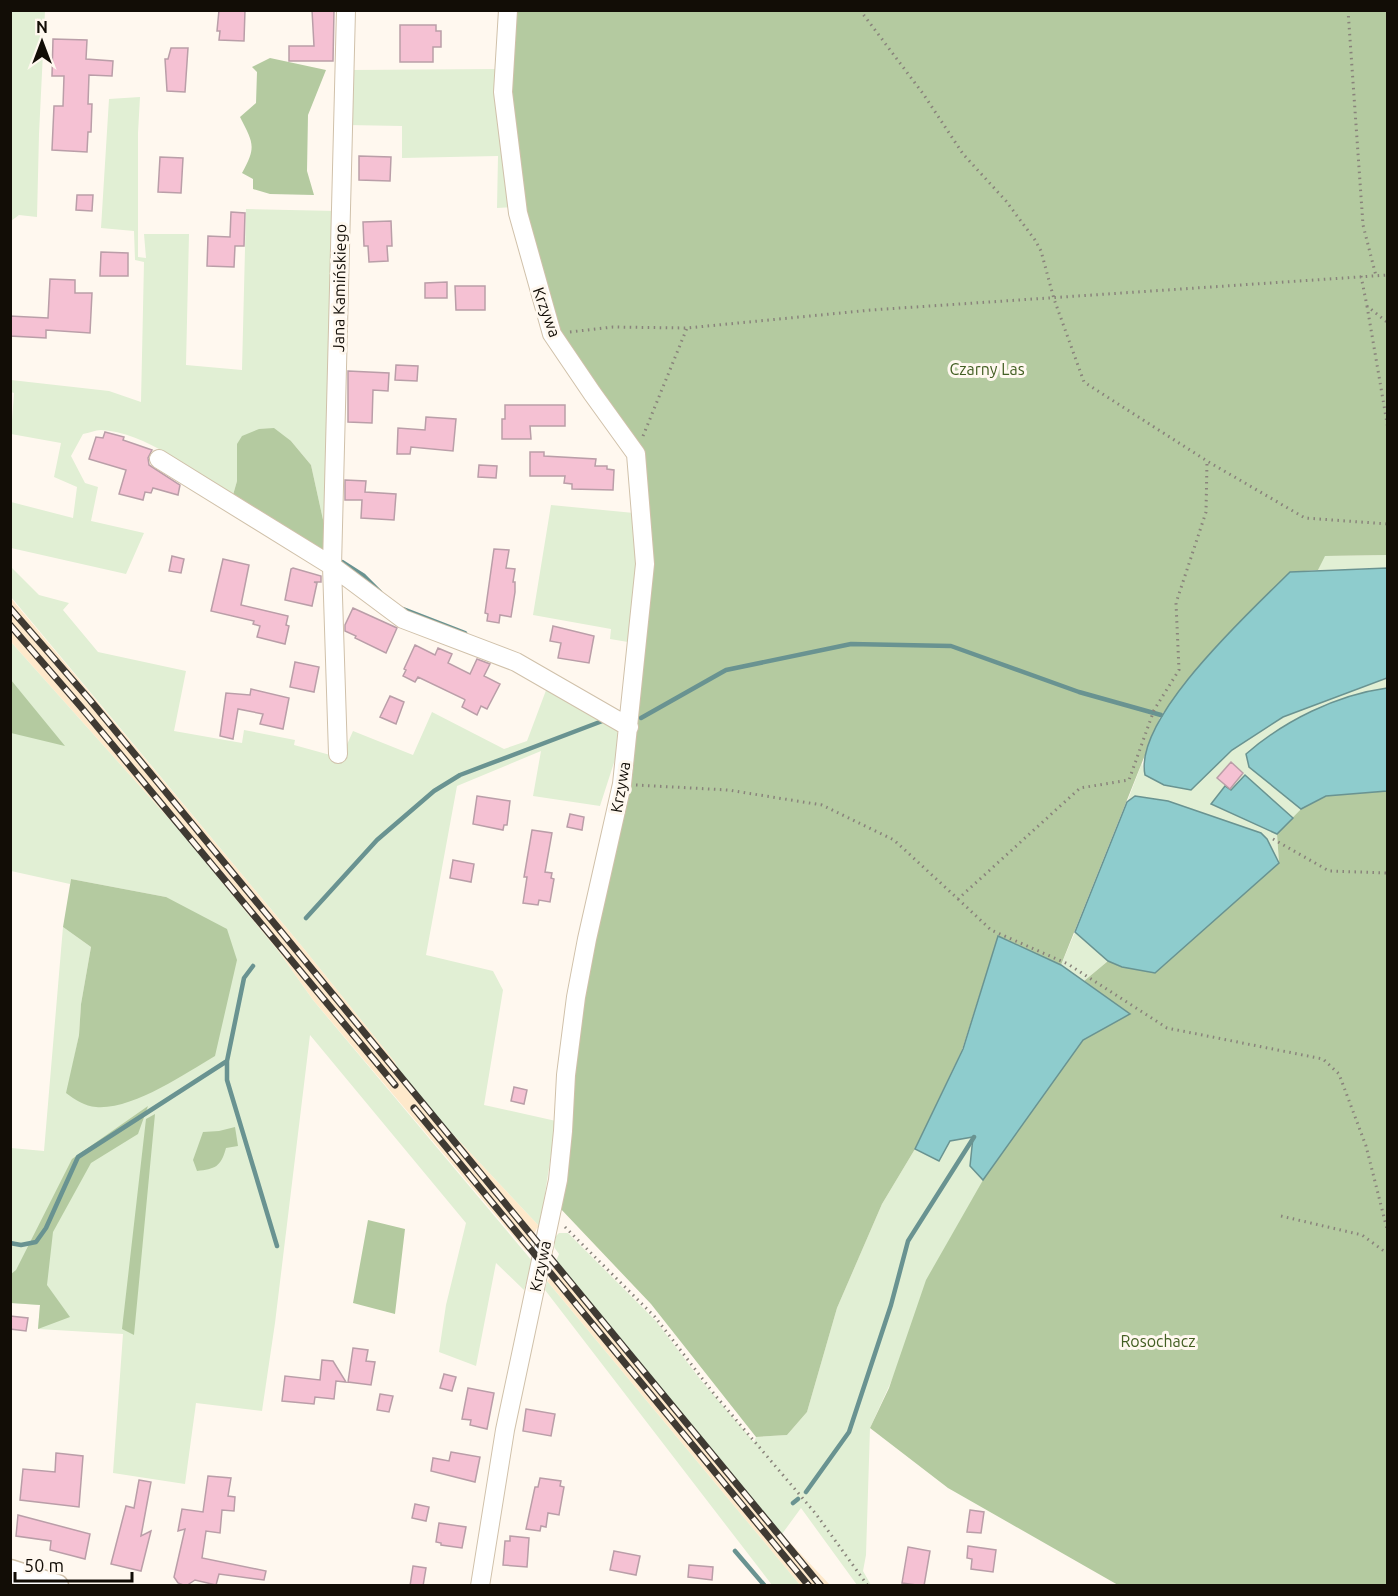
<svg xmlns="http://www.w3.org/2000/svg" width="1398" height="1596" viewBox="0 0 1398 1596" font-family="Ubuntu,sans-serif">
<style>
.built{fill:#fee9cb}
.green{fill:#e1efd4}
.forest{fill:#b4caa0}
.water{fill:#8ecccd;stroke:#699391;stroke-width:1.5}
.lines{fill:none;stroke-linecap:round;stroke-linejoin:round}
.stream{stroke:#699391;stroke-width:4.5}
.building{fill:#f5c1d3;stroke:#ba9ea8;stroke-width:1.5}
.minor-casing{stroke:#d0c1aa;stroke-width:20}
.tertiary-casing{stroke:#d0c1aa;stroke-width:25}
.path{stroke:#89837b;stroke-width:3;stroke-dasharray:1.5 4.5;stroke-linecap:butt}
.minor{stroke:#fff;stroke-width:18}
.tertiary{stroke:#fff;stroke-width:22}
.rail-casing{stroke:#3f3a33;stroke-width:7}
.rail{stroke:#fff8ef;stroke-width:4.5;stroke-dasharray:14;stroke-linecap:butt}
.labels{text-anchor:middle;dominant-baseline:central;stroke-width:6;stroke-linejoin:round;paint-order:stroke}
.street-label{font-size:16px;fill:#120d06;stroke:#fff8ef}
.park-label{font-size:16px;fill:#425e22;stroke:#fff8ef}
</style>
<rect width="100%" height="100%" fill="#fff8ef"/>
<!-- built -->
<path class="built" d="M10 597 305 950 395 1062 404 1082 540 1227 537 1228 526 1251 313 1000 279 952 178 829 11 642Z
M556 1261 782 1534 830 1585H800L547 1281 550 1278Z"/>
<!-- green -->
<path class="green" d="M11 10 45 11 39 134 37 217 19 215 11 221Z
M500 69 516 207 497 208 498 156 402 158V126L347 125 349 70Z
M140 97 138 133V257L146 258 144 234H189L186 365 242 370 246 209 337 211 329 547 311 465 291 441 237 444V481L233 495C197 473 143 431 101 430 95 430 89 433 83 434L71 456 85 483 98 487 91 521 144 533 126 574 11 548V502L73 518 77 487 54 477 61 443 11 434 14 393 11 392V380L109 391 141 402 144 262 135 260 134 231 101 228 109 99Z
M551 505 634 513C637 556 637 600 628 642L610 639 611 629 533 615Z
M1387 555V568L1318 570 1324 556Z
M10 566 39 595 69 603 63 610 98 652 186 671 174 731 242 743 244 730 295 740 294 745 341 758 353 731 413 755 432 712 504 749 527 741 548 685 617 729 620 744 600 806 533 796 541 751 457 786 426 955 493 971 503 990 484 1105 556 1121 540 1227 404 1082 395 1062 305 950 11 597Z
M11 642 178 829 279 952 313 1000 533 1262 524 1290 496 1263 476 1366 439 1352 446 1305 466 1223 310 1035 275 1323 262 1411 196 1403 185 1484 113 1473 123 1334 38 1329 40 1305 11 1303V1148L44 1151 63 927 91 947 81 1004 79 1035 67 1093 166 897 71 879 70 884 11 871Z
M1387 678V688L1368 691 1339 702 1249 767 1301 809 1293 818 1245 775 1231 791 1226 787 1211 804 1277 834 1279 863 1267 839 1261 833 1168 801 1135 796 1127 802 1142 763 1145 775 1164 785 1191 790 1232 750 1283 717Z
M1075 932 1108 961 1084 981 1061 965Z
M974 1137 970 1166 983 1180 870 1428 866 1555 863 1571 871 1585H857L801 1508 782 1534 556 1261 559 1254 554 1247 556 1236 559 1233H568L656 1321 700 1379 754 1442 756 1437 787 1435 807 1412 837 1308 882 1204 915 1149 938 1160 950 1141Z
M547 1281 800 1585H772L545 1290Z"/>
<!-- forest -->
<path class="forest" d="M514 11H1387V555L1325 556 1318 570 1290 572 1161 715 1061 965 998 937 962 1050 915 1149 882 1204 837 1308 807 1412 787 1435 756 1437 651 1304 559 1207 591 938 633 762 639 453 554 327 526 221 509 91Z
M270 58 326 70 308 115 307 171 314 195 270 194 253 189V179L242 173C257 146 253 143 240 117L256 103 257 72 252 67Z
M274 428 291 441 311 465 329 547 323 554 233 495 237 481V444L242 436 259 429Z
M11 680 65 746 11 733Z
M1387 791V1585H1118L948 1488 870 1428 889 1388 926 1280 983 1180 1083 1040 1130 1014 1084 981 1108 961 1122 967 1279 863 1277 834 1301 809 1326 796Z
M71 879 166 897 227 929 237 960 215 1056C184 1074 133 1110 96 1107 85 1106 75 1100 66 1093L79 1035 81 1004 91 947 63 927Z
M148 1106 138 1134 91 1163 53 1232 47 1285 70 1317 38 1329 40 1305 11 1303V1274L16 1270 72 1159Z
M155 1114 134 1335 122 1329 146 1119Z
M235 1127 238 1146 226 1148C221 1167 215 1169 197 1171L193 1160 203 1132 219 1131Z
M368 1220 405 1229 395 1314 353 1303Z"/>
<!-- water -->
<path class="water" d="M1387 568V678L1283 717 1232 750 1191 790 1164 785 1145 775C1133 718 1251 611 1290 572Z
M1387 688V791L1326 796 1301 809 1249 767 1246 754C1284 721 1336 695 1387 688Z
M1245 775 1293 818 1277 834 1211 804 1225 786 1231 790Z
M1135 796 1168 801 1261 833 1267 839 1279 863 1155 973 1122 967 1108 961 1075 932 1127 802Z
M998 936 1061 965 1130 1014 1083 1040 983 1180 970 1166 973 1137 950 1141 939 1161 915 1149 963 1049Z"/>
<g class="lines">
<!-- stream -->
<path class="stream" d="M342 562 364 576 380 592
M403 609 465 633
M641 718 726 670 851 644 951 646 1079 692 1161 715
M306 918 377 840 434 791 460 775 605 720
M227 1061V1080L277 1246
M10 1243 21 1245 36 1242 46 1228 78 1157 227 1061 244 978 253 966
M806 1492 849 1432 891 1305 908 1241 974 1137
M793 1503 798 1499
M735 1551 765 1586"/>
</g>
<!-- building -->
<path class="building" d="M219 10H245L244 41 219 40 220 31H217Z
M312 10H334L333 61H289V46H314Z
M400 25H436V31H441V47H433V62H400Z
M53 39 87 40 86 59 113 61 112 76 89 75 88 104H92L91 132H88L87 152 52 150 54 106H63L64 76H52Z
M171 48H188L185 92 167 91 165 59H168Z
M359 156 391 157 390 181 359 180Z
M160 157 183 158 181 193 158 192Z
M77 195H93L92 211 76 210Z
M231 212 245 213 244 246H235L234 267 207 266 208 236 230 237Z
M391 221 392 246H387L388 261 369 262 368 246H364L363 222Z
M101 252 128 253V276H100Z
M50 279 75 280V293H92L90 333 46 330V338L10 336V316L48 318Z
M447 282V298H425V283Z
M455 286H485V310H456Z
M396 365 418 366 417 381 395 380Z
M348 371 389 373 388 391 373 390 372 423 348 422Z
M505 405H565V426H530L531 439H502V419H505Z
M426 417 456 419 453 451 411 447 410 454H397L398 428 425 430Z
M105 432 124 437 123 440 152 450 148 458 149 465 180 485 178 495 153 488 151 493 145 492 143 500 119 494 126 470 89 459 96 437 103 438Z
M530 452H544V456L596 459 595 466H607V469L614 470 613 490 572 489V484L564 483 565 476H530Z
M479 465 497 466 496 478 478 477Z
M345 480 366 481 365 492 396 494 394 520 361 518 362 500H345Z
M494 549 509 550 506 568 515 569 513 582H515V592L511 617 500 615 499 623 487 621 488 614 485 613Z
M172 556 184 559 181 573 169 571Z
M223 559 249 565 241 605 288 616 286 625 289 626 285 644 257 637 260 626 253 624 254 621 211 611Z
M293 568 321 576V582H314L317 583 312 606 285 600 291 569Z
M353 608 397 628 386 653 355 638 356 636 345 631V625Z
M553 626 594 636 589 663 558 658 561 643 550 641Z
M415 645 435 655 438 648 452 654 448 663 470 674 477 659 490 664 484 676 500 684 487 709 481 706 477 715 462 707 465 700 464 699 418 677 415 682 403 676 406 670 404 669Z
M295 662 319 667 314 692 290 687Z
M251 689 289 698 283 729 260 724 263 714 238 709 233 739 220 736 226 693 250 695Z
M390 696 404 702 396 724 380 717Z
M1231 762 1243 773 1230 789 1217 778Z
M477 796 510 801 507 825H504L503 830 473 824Z
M570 814 584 817 582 830 567 827Z
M532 830 552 833 545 872 552 873 551 878 554 879 550 902 539 900 538 905 523 903 527 877H524Z
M453 860 474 864 471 882 450 878Z
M514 1087 527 1090 524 1104 511 1101Z
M10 1316 28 1318 26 1331 10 1329Z
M353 1348 368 1350 366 1361 375 1362 371 1385 348 1382Z
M322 1360 333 1361 346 1382 336 1381 334 1399 315 1397 314 1404 282 1401 285 1376 320 1380Z
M444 1374 456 1377 452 1391 440 1388Z
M468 1388 494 1393 487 1429 470 1425 471 1420 462 1419Z
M380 1394 393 1396 389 1412 377 1410Z
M526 1409 555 1414 551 1436 523 1431Z
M451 1452 480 1457 475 1482 431 1471 433 1458 449 1461Z
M56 1453 83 1456 79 1507 20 1500 23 1469 55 1472Z
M208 1476 231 1478 228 1496 235 1497 234 1511 222 1510 220 1533 206 1531 202 1558 266 1571 264 1580 219 1574 216 1585 195 1580 186 1586 178 1583 174 1577 185 1529 178 1531 182 1509 203 1512Z
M540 1478 561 1481 560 1486 564 1487 559 1515 548 1513 546 1527 541 1526 540 1531 526 1529 535 1487H538Z
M139 1480 151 1482 141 1536 151 1531 141 1571 111 1564 126 1506 134 1508Z
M415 1504 429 1507 426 1521 412 1518Z
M970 1510 984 1512 981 1533 967 1532Z
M18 1515 90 1534 85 1559 50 1550 51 1541 16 1536Z
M439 1523 466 1527 462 1548 441 1545V1543L436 1542Z
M510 1536 529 1538 527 1567 503 1565 505 1541H510Z
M968 1546 996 1550 993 1572 971 1569 972 1559 967 1558Z
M908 1547 930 1551 924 1586 902 1583Z
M614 1551 640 1556 636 1575 610 1570Z
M689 1565 713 1567 712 1580 688 1577Z
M413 1566 426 1568 423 1586H410Z"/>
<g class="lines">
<defs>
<path id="minor" d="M159 459 332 566 403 619 516 662 629 727
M338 754 332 566 346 10
M480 1586 505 1430 558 1180 563 1131 566 1075 576 997 587 939 622 784 645 564 636 454 592 393 552 334 518 213 503 92 508 10"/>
<path id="tertiary" d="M10 1571 57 1586"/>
</defs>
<!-- minor casing -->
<use href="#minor" class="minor-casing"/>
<!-- tertiary casing -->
<use href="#tertiary" class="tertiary-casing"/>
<!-- path -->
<path class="path" d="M860 10 924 95 963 154 1006 201 1035 240 1041 251 1054 299 1084 382 1207 461 1305 518 1388 524
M1348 10 1363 225 1376 276
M1361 276 1367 306 1388 323
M1367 306 1388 429
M570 332 613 327 687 328 871 310 1388 275
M643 436 687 328
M636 785 728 790 822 805 894 840 958 899 1080 788 1129 780 1154 710 1179 670 1176 603 1206 512 1207 461
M1273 839 1329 871 1388 873
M958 899 991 930 1068 964 1167 1028 1323 1059 1339 1074 1366 1146 1388 1233
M1281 1216 1362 1235 1388 1254
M565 1227 655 1317 715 1395 816 1514 868 1586"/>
<!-- minor -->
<use href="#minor" class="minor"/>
<!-- tertiary -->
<use href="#tertiary" class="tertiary"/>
<defs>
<path id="rail" d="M10 608 90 700 821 1586
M10 625 81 707 395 1085
M414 1108 809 1586"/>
</defs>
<!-- rail casing -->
<use href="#rail" class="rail-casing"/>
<!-- rail -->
<use href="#rail" class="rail"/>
</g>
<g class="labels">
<!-- street labels -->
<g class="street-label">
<text transform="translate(339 288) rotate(-89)">Jana Kamińskiego</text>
<text transform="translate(547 312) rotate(70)">Krzywa</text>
<text transform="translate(620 787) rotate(-80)">Krzywa</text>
<text transform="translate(540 1266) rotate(-78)">Krzywa</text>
</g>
<!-- park labels -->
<g class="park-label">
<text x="987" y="369">Czarny Las</text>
<text x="1158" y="1341">Rosochacz</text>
</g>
</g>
<!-- border -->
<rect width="1398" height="1596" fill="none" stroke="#120d06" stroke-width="24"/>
<!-- north arrow -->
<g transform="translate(42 42)" stroke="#fff8ef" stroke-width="4.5" paint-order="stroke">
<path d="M0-4.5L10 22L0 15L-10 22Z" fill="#120d06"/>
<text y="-9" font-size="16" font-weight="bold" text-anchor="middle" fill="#120d06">N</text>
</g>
<!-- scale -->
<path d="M15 1572v9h117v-9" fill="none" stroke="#120d06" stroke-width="3"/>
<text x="24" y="1572" font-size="18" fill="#120d06" stroke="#fff8ef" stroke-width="4.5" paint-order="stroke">50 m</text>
</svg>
